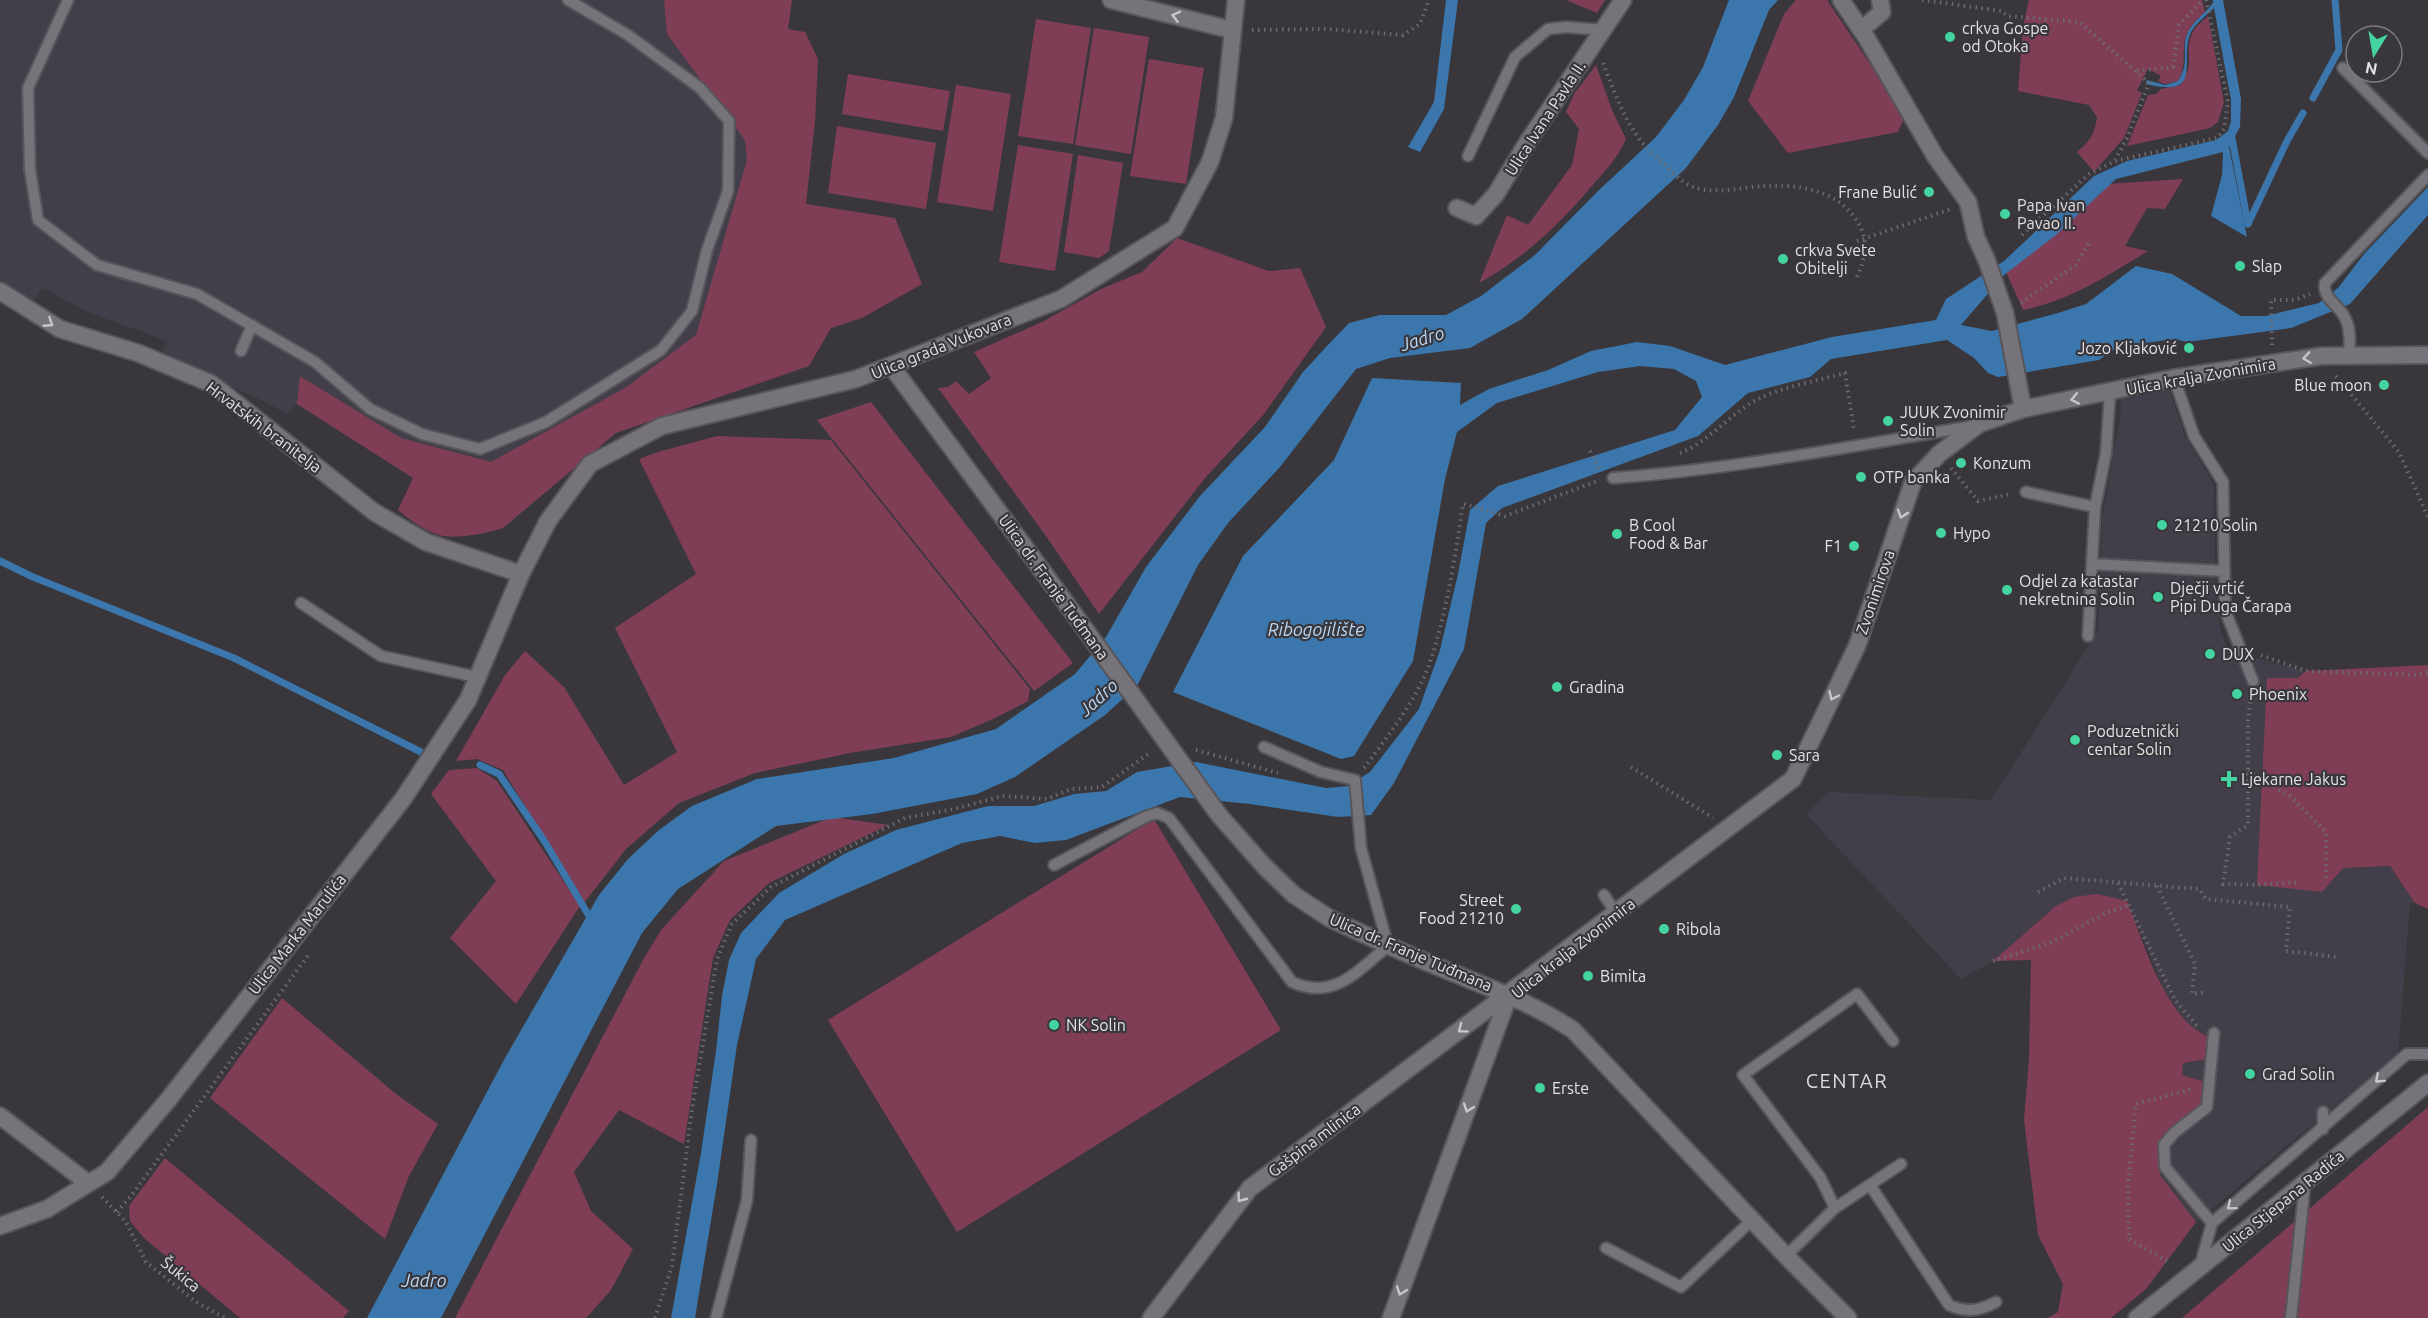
<svg xmlns="http://www.w3.org/2000/svg" width="2428" height="1318" viewBox="0 0 2428 1318" font-family="Ubuntu,sans-serif">
<style>
.built{fill:#433f4a}
.green{fill:#803e56}
.water{fill:#3b77ac}
.lines{fill:none;stroke-linecap:round;stroke-linejoin:round}
.stream{stroke:#3b77ac;stroke-width:7}
.service-casing{stroke:#57555a;stroke-width:14}
.minor-casing{stroke:#57555a;stroke-width:20}
.secondary-casing{stroke:#57555a;stroke-width:20}
.path{stroke:#6d6b70;stroke-width:4;stroke-dasharray:1.5 4.5;stroke-linecap:butt}
.service{stroke:#76747a;stroke-width:10}
.minor{stroke:#76747a;stroke-width:16}
.secondary{stroke:#76747a;stroke-width:16}
.minor-bridge-casing{stroke:#57555a;stroke-width:20;stroke-linecap:butt}
.minor-bridge{stroke:#76747a;stroke-width:16}
.oneway{stroke:#c8c6cb}
.poi-dot{fill:#44d49f;stroke:#39373c;stroke-width:2}
.labels{text-anchor:middle;dominant-baseline:central;stroke-width:4.5;stroke-linejoin:round;paint-order:stroke}
.poi-label{font-size:16px;fill:#e4e2e6;stroke:#39373c;text-anchor:start}
.street-label{font-size:16px;fill:#e4e2e6;stroke:#39373c}
.water-label{font-size:18px;font-style:italic;fill:#b8d7f5;stroke:#39373c}
.quarter-label{font-size:20px;letter-spacing:1.5px;fill:#dbd8df;stroke:#39373c}
</style>
<rect width="100%" height="100%" fill="#39373c"/>
<!-- built -->
<path class="built" d="M0 0H663L674 25 797 55 761 382 616 433 503 528 483 534 443 536 413 522 398 510 413 478 297 404 286 414 270 404 161 356 167 341 93 314 42 288 33 304 0 282Z
M2163 370 2184 434 2214 485 2215 588 2220 628 2228 651 2306 671 2267 704 2343 868 2390 866 2415 903H2410L2398 1053 2196 1222 2160 1175 2159 1152 2205 1082 2182 1075 2183 1063 2207 1059 2195 1031 2168 1000 2127 901 2056 906 1993 961 1961 979 1806 814 1829 792 1991 800 2098 631 2102 521 2121 412 2119 379Z"/>
<!-- green -->
<path class="green" d="M664 0H792L788 29 805 32 818 59 815 122 806 204 895 218 922 284 862 318 831 328 809 366 616 433 503 528C487 533 459 539 443 536 426 532 410 520 398 510L413 478 297 404 300 376 401 438 491 462 625 388 696 335 747 160 745 140 667 34Z
M1566 0H1605L1597 13Z
M1796 0H1827L1905 116 1898 132 1788 153 1748 101 1784 14Z
M2029 0H2202L2205 12C2200 17 2193 23 2189 30 2179 46 2189 63 2178 81L2165 84 2158 81 2161 76 2148 69 2137 90 2142 93 2124 138 2094 172 2077 152C2090 141 2095 134 2097 117L2089 105 2018 91 2023 27Z
M2208 16 2224 102 2218 122 2210 128 2127 146 2148 95 2156 94 2161 89 2180 85C2197 61 2183 55 2192 34 2194 27 2203 21 2208 16Z
M1036 19 1091 28 1073 144 1018 136Z
M1094 28 1149 37 1131 154 1075 145Z
M1149 59 1204 68 1186 184 1130 176Z
M1596 65 1612 110 1626 139C1618 158 1605 171 1591 187 1559 225 1523 259 1479 283L1507 215 1528 225 1572 165 1579 129 1566 112 1574 94Z
M848 74 950 91 943 131 842 114Z
M956 85 1011 94 993 211 937 202Z
M837 126 936 143 926 209 828 193Z
M1018 145 1073 154 1055 271 999 262Z
M1078 155 1123 163 1109 251 1099 258 1064 252Z
M2183 179 2165 209 2147 208 2125 246 2148 251C2107 276 2071 300 2023 310L2006 272 2107 184Z
M1177 238 1269 271 1300 268 1326 327 1264 414 1205 478 1099 614 1046 536 938 388 948 387 956 381 969 394 991 378 974 352 1042 322 1101 289 1142 272Z
M871 402 1073 663 1034 691 817 420Z
M717 436 831 440 1030 689 1028 701 993 719 951 737 850 753 755 773 679 803 626 849 584 903 503 770 477 759 456 761 505 675 525 651 564 687 624 785 677 752 615 628 696 574 639 459 658 452Z
M2428 665V909L2415 903 2390 866 2343 868 2322 892 2257 885 2267 678H2298L2306 671Z
M477 768 497 781 580 906 516 1004 450 938 496 881 431 794 449 770Z
M832 817 888 825 769 883 730 920 713 958 684 1144 619 1110 574 1172 591 1211 633 1249 611 1290 586 1318H455L643 960 661 930 724 861Z
M1154 819 1281 1030 957 1232 828 1020Z
M2097 894 2127 901C2144 943 2165 1019 2209 1037L2208 1059 2183 1063 2182 1075 2205 1082 2203 1108 2159 1152 2160 1175 2196 1222 2146 1289 2111 1318H2048L2058 1312 2063 1284 2038 1235 2024 1120 2029 1059 2031 960 1993 961 2056 906 2074 897Z
M282 998 396 1094 438 1124 409 1176 385 1239 210 1098Z
M2428 1107V1318H2182Z
M165 1158 349 1311 343 1318H240L144 1238 130 1221 129 1206Z"/>
<!-- water -->
<path class="water" d="M1446 0H1458L1444 109 1420 152 1408 147 1434 102Z
M1729 0H1778L1769 10 1734 97 1718 125 1686 168 1522 319 1470 348 1390 358 1356 369 1280 467 1228 523 1198 565 1137 686 1105 715 1015 777 977 794 872 814 776 826 678 889 642 933 441 1318H367L505 1058 599 895 628 859 659 830 692 806 757 779 894 758 996 729 1075 674 1106 637 1146 567 1200 496 1265 427 1303 372 1327 346 1349 323 1380 315H1446L1481 296 1535 255 1598 191 1656 137 1684 100 1703 67Z
M2213 0H2223L2241 99 2240 127 2229 147 2247 237 2211 216 2222 175 2223 152 2116 179 2056 235 2004 275 1961 325 1992 331 2058 313 2086 304 2136 266 2172 274 2241 316H2266L2319 303 2338 288 2364 254 2428 187V215L2350 304 2291 328 2187 342 2174 339 2117 347 2099 360 1998 377 1988 373 1974 358 1947 340 1831 359 1810 377 1748 393 1698 436 1502 508 1486 523 1464 649 1394 783 1371 815 1338 817 1250 804 1180 797 1066 840 1035 843 1000 836 962 843 785 920 756 959 737 1045 717 1184 695 1318H671L701 1153 716 1051 722 996 729 960 741 933 779 893 844 854 896 830 988 806H1034L1074 794 1106 791 1137 772 1196 762 1326 788 1348 786 1370 772 1419 709 1440 650 1458 574 1470 510 1498 486 1675 430 1702 397 1696 381 1674 369 1640 366 1598 372 1497 403 1457 432 1445 479 1413 661 1354 756 1341 759 1173 692 1243 556 1334 460 1372 378 1461 383 1460 405 1489 389 1548 370 1591 351 1637 342 1670 346 1725 365 1832 337 1936 320 1946 299 2004 261 2094 176 2127 161 2216 140 2228 131 2231 121V100L2214 8C2207 15 2195 24 2191 32 2178 59 2206 99 2146 84L2147 80 2165 85 2178 81C2191 62 2180 50 2188 32 2193 22 2206 12 2213 3Z"/>
<g class="lines">
<!-- stream -->
<path class="stream" d="M2313 98 2339 50 2335 0
M2231 133 2248 224
M2248 224 2287 141 2303 113
M0 561 33 577 234 658 421 752
M480 765 499 774 545 842 592 921"/>
<defs>
<path id="service" d="M68 0 28 88 30 170 38 220 97 265 197 294 315 362 370 409 422 434 480 449 546 422 661 350 692 311 707 250 728 191 729 121 700 88 628 35 568 0
M2343 68 2428 153
M1468 156 1515 57 1548 29 1566 27 1603 30
M241 351 252 325
M2349 355C2350 343 2351 327 2344 316 2338 305 2322 297 2325 283L2428 175
M2174 378 2194 436 2223 482 2225 610 2253 681
M1613 478C1734 469 1854 446 1973 426
M2026 492 2095 507
M2092 564 2224 571
M301 603 381 656 477 677
M2088 636 2095 507 2106 453 2110 392
M1054 865 1145 817 1157 813 1169 818 1292 982C1334 1001 1357 971 1388 946L1361 848 1355 780 1321 772 1264 747
M1604 895 1616 913
M2323 1112V1129
M1870 1185 1949 1305C1967 1313 1979 1311 1996 1302
M1835 1208 1901 1164
M2212 1223 2165 1167 2164 1145 2174 1133 2207 1107 2214 1033
M1606 1248 1681 1287 1752 1220
M1786 1256 1835 1208 1820 1177 1743 1075 1857 994 1893 1041
M2200 1266 2212 1223 2407 1054H2428
M716 1318 747 1200 751 1140
M2291 1318 2305 1183"/>
<path id="minor" d="M1111 0 1232 30
M1841 0 1866 37 1935 156 1968 202 1976 237 1987 261 2005 313 2023 409
M1861 30 1882 12 1880 0
M1457 208 1476 216 1496 194 1527 143 1623 0
M0 291 60 329 138 353 212 384 374 512 426 542 521 574
M892 367 1074 614
M1329 918C1371 938 1413 957 1456 974 1499 992 1534 1004 1573 1030L1786 1256 1848 1318
M0 1116 88 1183
M0 1226 47 1209 107 1172 168 1100 403 799 468 700 521 574 548 521 590 464 662 426 856 379 1061 299 1175 228 1210 162 1224 118 1236 0
M1151 1318 1250 1188 1793 779 1857 646 1913 482 1939 454 1979 424 2023 409 2174 378 2321 356 2428 355
M1391 1318 1509 995"/>
<path id="secondary" d="M2137 1318 2428 1083"/>
</defs>
<!-- service casing -->
<use href="#service" class="service-casing"/>
<!-- minor casing -->
<use href="#minor" class="minor-casing"/>
<!-- secondary casing -->
<use href="#secondary" class="secondary-casing"/>
<!-- path -->
<path class="path" d="M1922 0 2002 11 2007 16 2079 22 2149 83 2127 138 2115 160
M1252 30 1327 29 1403 35 1420 24 1429 0
M1603 63C1613 88 1622 115 1638 137 1644 147 1655 155 1663 163 1671 170 1678 179 1687 184 1710 197 1740 187 1764 186 1798 184 1838 190 1857 221 1870 240 1865 261 1855 281
M2137 71 2173 67 2179 25 2203 0
M2022 235 2089 174 2115 161 2217 138 2224 129 2228 102 2206 0
M1857 241 1951 209
M2021 303 2076 265 2091 240
M2272 345 2271 300H2295L2310 294
M2336 376 2399 452 2428 517
M1590 451 1600 470
M1680 453C1706 444 1733 411 1760 398 1783 387 1820 380 1845 373L1854 430
M1951 468 1978 501 2011 494
M2261 655 2306 671 2416 675 2428 672
M2251 696 2248 720V825L2230 837 2223 884 2257 885 2300 882
M1196 750 1278 773
M1631 767 1713 818
M1364 768C1387 737 1418 698 1430 662 1447 611 1455 557 1463 504L1505 516 1600 480
M2248 771 2290 796 2326 832V882
M2118 883 2175 1000 2199 1028
M2157 886 2195 964 2192 994 2206 992
M2038 892 2064 878 2199 889 2206 899 2290 907 2286 951 2337 957
M1993 961 2050 943 2106 913 2129 905
M102 1197 126 1222 146 1262 196 1302 225 1318
M117 1212 131 1196 309 954
M2167 1261 2129 1239 2128 1186 2136 1104 2193 1089
M655 1318 672 1266 692 1109 717 959 732 924 771 887 905 818 954 809 1003 796 1047 799 1071 789 1102 787 1151 752"/>
<!-- service -->
<use href="#service" class="service"/>
<!-- minor -->
<use href="#minor" class="minor"/>
<!-- secondary -->
<use href="#secondary" class="secondary"/>
<defs>
<path id="minor-bridge" d="M1074 614 1219 815 1264 866 1294 895 1329 918"/>
</defs>
<!-- minor-bridge casing -->
<use href="#minor-bridge" class="minor-bridge-casing"/>
<!-- minor-bridge -->
<use href="#minor-bridge" class="minor-bridge"/>
</g>
<!-- one-way arrows -->
<defs><path id="oneway-chevron" d="M-2-3.5L2.5 0L-2 3.5" fill="none" stroke-width="1.6" stroke-linecap="round" stroke-linejoin="round" transform="scale(1.5)"/></defs>
<g class="oneway">
<use href="#oneway-chevron" transform="translate(1176 16) rotate(-166)"/>
<use href="#oneway-chevron" transform="translate(49 323) rotate(33)"/>
<use href="#oneway-chevron" transform="translate(2307 358) rotate(172)"/>
<use href="#oneway-chevron" transform="translate(2075 399) rotate(169)"/>
<use href="#oneway-chevron" transform="translate(1902 514) rotate(109)"/>
<use href="#oneway-chevron" transform="translate(1833 696) rotate(115)"/>
<use href="#oneway-chevron" transform="translate(1462 1029) rotate(143)"/>
<use href="#oneway-chevron" transform="translate(2379 1079) rotate(138)"/>
<use href="#oneway-chevron" transform="translate(1468 1108) rotate(110)"/>
<use href="#oneway-chevron" transform="translate(1241 1198) rotate(127)"/>
<use href="#oneway-chevron" transform="translate(2231 1206) rotate(140)"/>
<use href="#oneway-chevron" transform="translate(1401 1291) rotate(110)"/>
</g>
<!-- markers -->
<g class="poi-dot">
<circle cx="1950" cy="37" r="6"/>
<circle cx="1929" cy="192" r="6"/>
<circle cx="2005" cy="214" r="6"/>
<circle cx="1783" cy="259" r="6"/>
<circle cx="2240" cy="266" r="6"/>
<circle cx="2189" cy="348" r="6"/>
<circle cx="2384" cy="385" r="6"/>
<circle cx="1888" cy="421" r="6"/>
<circle cx="1961" cy="463" r="6"/>
<circle cx="1861" cy="477" r="6"/>
<circle cx="2162" cy="525" r="6"/>
<circle cx="1941" cy="533" r="6"/>
<circle cx="1617" cy="534" r="6"/>
<circle cx="1854" cy="546" r="6"/>
<circle cx="2007" cy="590" r="6"/>
<circle cx="2158" cy="597" r="6"/>
<circle cx="2210" cy="654" r="6"/>
<circle cx="1557" cy="687" r="6"/>
<circle cx="2237" cy="694" r="6"/>
<circle cx="2075" cy="740" r="6"/>
<circle cx="1777" cy="755" r="6"/>
<path d="M2226 770h6v6h6v6h-6v6h-6v-6h-6v-6h6z"/>
<circle cx="1516" cy="909" r="6"/>
<circle cx="1664" cy="929" r="6"/>
<circle cx="1588" cy="976" r="6"/>
<circle cx="1054" cy="1025" r="6"/>
<circle cx="2250" cy="1074" r="6"/>
<circle cx="1540" cy="1088" r="6"/>
</g>
<g class="labels">
<!-- poi labels -->
<g class="poi-label">
<text x="1962" y="28">crkva Gospe<tspan x="1962" dy="18">od Otoka</tspan></text>
<text x="1917" y="192" text-anchor="end">Frane Bulić</text>
<text x="2017" y="205">Papa Ivan<tspan x="2017" dy="18">Pavao II.</tspan></text>
<text x="1795" y="250">crkva Svete<tspan x="1795" dy="18">Obitelji</tspan></text>
<text x="2252" y="266">Slap</text>
<text x="2177" y="348" text-anchor="end">Jozo Kljaković</text>
<text x="2372" y="385" text-anchor="end">Blue moon</text>
<text x="1900" y="412">JUUK Zvonimir<tspan x="1900" dy="18">Solin</tspan></text>
<text x="1973" y="463">Konzum</text>
<text x="1873" y="477">OTP banka</text>
<text x="1629" y="525">B Cool<tspan x="1629" dy="18">Food &amp; Bar</tspan></text>
<text x="2174" y="525">21210 Solin</text>
<text x="1953" y="533">Hypo</text>
<text x="1842" y="546" text-anchor="end">F1</text>
<text x="2019" y="581">Odjel za katastar<tspan x="2019" dy="18">nekretnina Solin</tspan></text>
<text x="2170" y="588">Dječji vrtić<tspan x="2170" dy="18">Pipi Duga Čarapa</tspan></text>
<text x="2222" y="654">DUX</text>
<text x="1569" y="687">Gradina</text>
<text x="2249" y="694">Phoenix</text>
<text x="2087" y="731">Poduzetnički<tspan x="2087" dy="18">centar Solin</tspan></text>
<text x="1789" y="755">Sara</text>
<text x="2241" y="779">Ljekarne Jakus</text>
<text x="1504" y="900" text-anchor="end">Street<tspan x="1504" dy="18">Food 21210</tspan></text>
<text x="1676" y="929">Ribola</text>
<text x="1600" y="976">Bimita</text>
<text x="1066" y="1025">NK Solin</text>
<text x="2262" y="1074">Grad Solin</text>
<text x="1552" y="1088">Erste</text>
</g>
<!-- street labels -->
<g class="street-label">
<text transform="translate(1545 118) rotate(-57)">Ulica Ivana Pavla II.</text>
<text transform="translate(941 346) rotate(-22)">Ulica grada Vukovara</text>
<text transform="translate(2201 376) rotate(-10)">Ulica kralja Zvonimira</text>
<text transform="translate(264 427) rotate(37)">Hrvatskih branitelja</text>
<text transform="translate(1054 587) rotate(54)">Ulica dr. Franje Tuđmana</text>
<text transform="translate(1875 592) rotate(-71)">Zvonimirova</text>
<text transform="translate(297 934) rotate(-52)">Ulica Marka Marulića</text>
<text transform="translate(1573 948) rotate(-38)">Ulica kralja Zvonimira</text>
<text transform="translate(1411 952) rotate(23)">Ulica dr. Franje Tuđmana</text>
<text transform="translate(1314 1140) rotate(-37)">Gašpina mlinica</text>
<text transform="translate(2283 1201) rotate(-39)">Ulica Stjepana Radića</text>
<text transform="translate(181 1274) rotate(39)">Šukica</text>
</g>
<!-- water labels -->
<g class="water-label">
<text transform="translate(1422 338) rotate(-17)">Jadro</text>
<text x="1316" y="629">Ribogojilište</text>
<text transform="translate(1098 697) rotate(-42)">Jadro</text>
<text x="424" y="1280">Jadro</text>
</g>
<!-- quarter labels -->
<g class="quarter-label">
<text x="1847" y="1080">CENTAR</text>
</g>
</g>
<!-- north arrow -->
<g transform="translate(2374 54) rotate(191)"><circle r="28" fill="#39373c" stroke="#7d7b80" stroke-width="1.5"/>
<path d="M0-4.5L10 22L0 15L-10 22Z" fill="#44d49f"/>
<text y="-9" font-size="16" font-weight="bold" text-anchor="middle" fill="#e4e2e6">N</text>
</g>
</svg>
